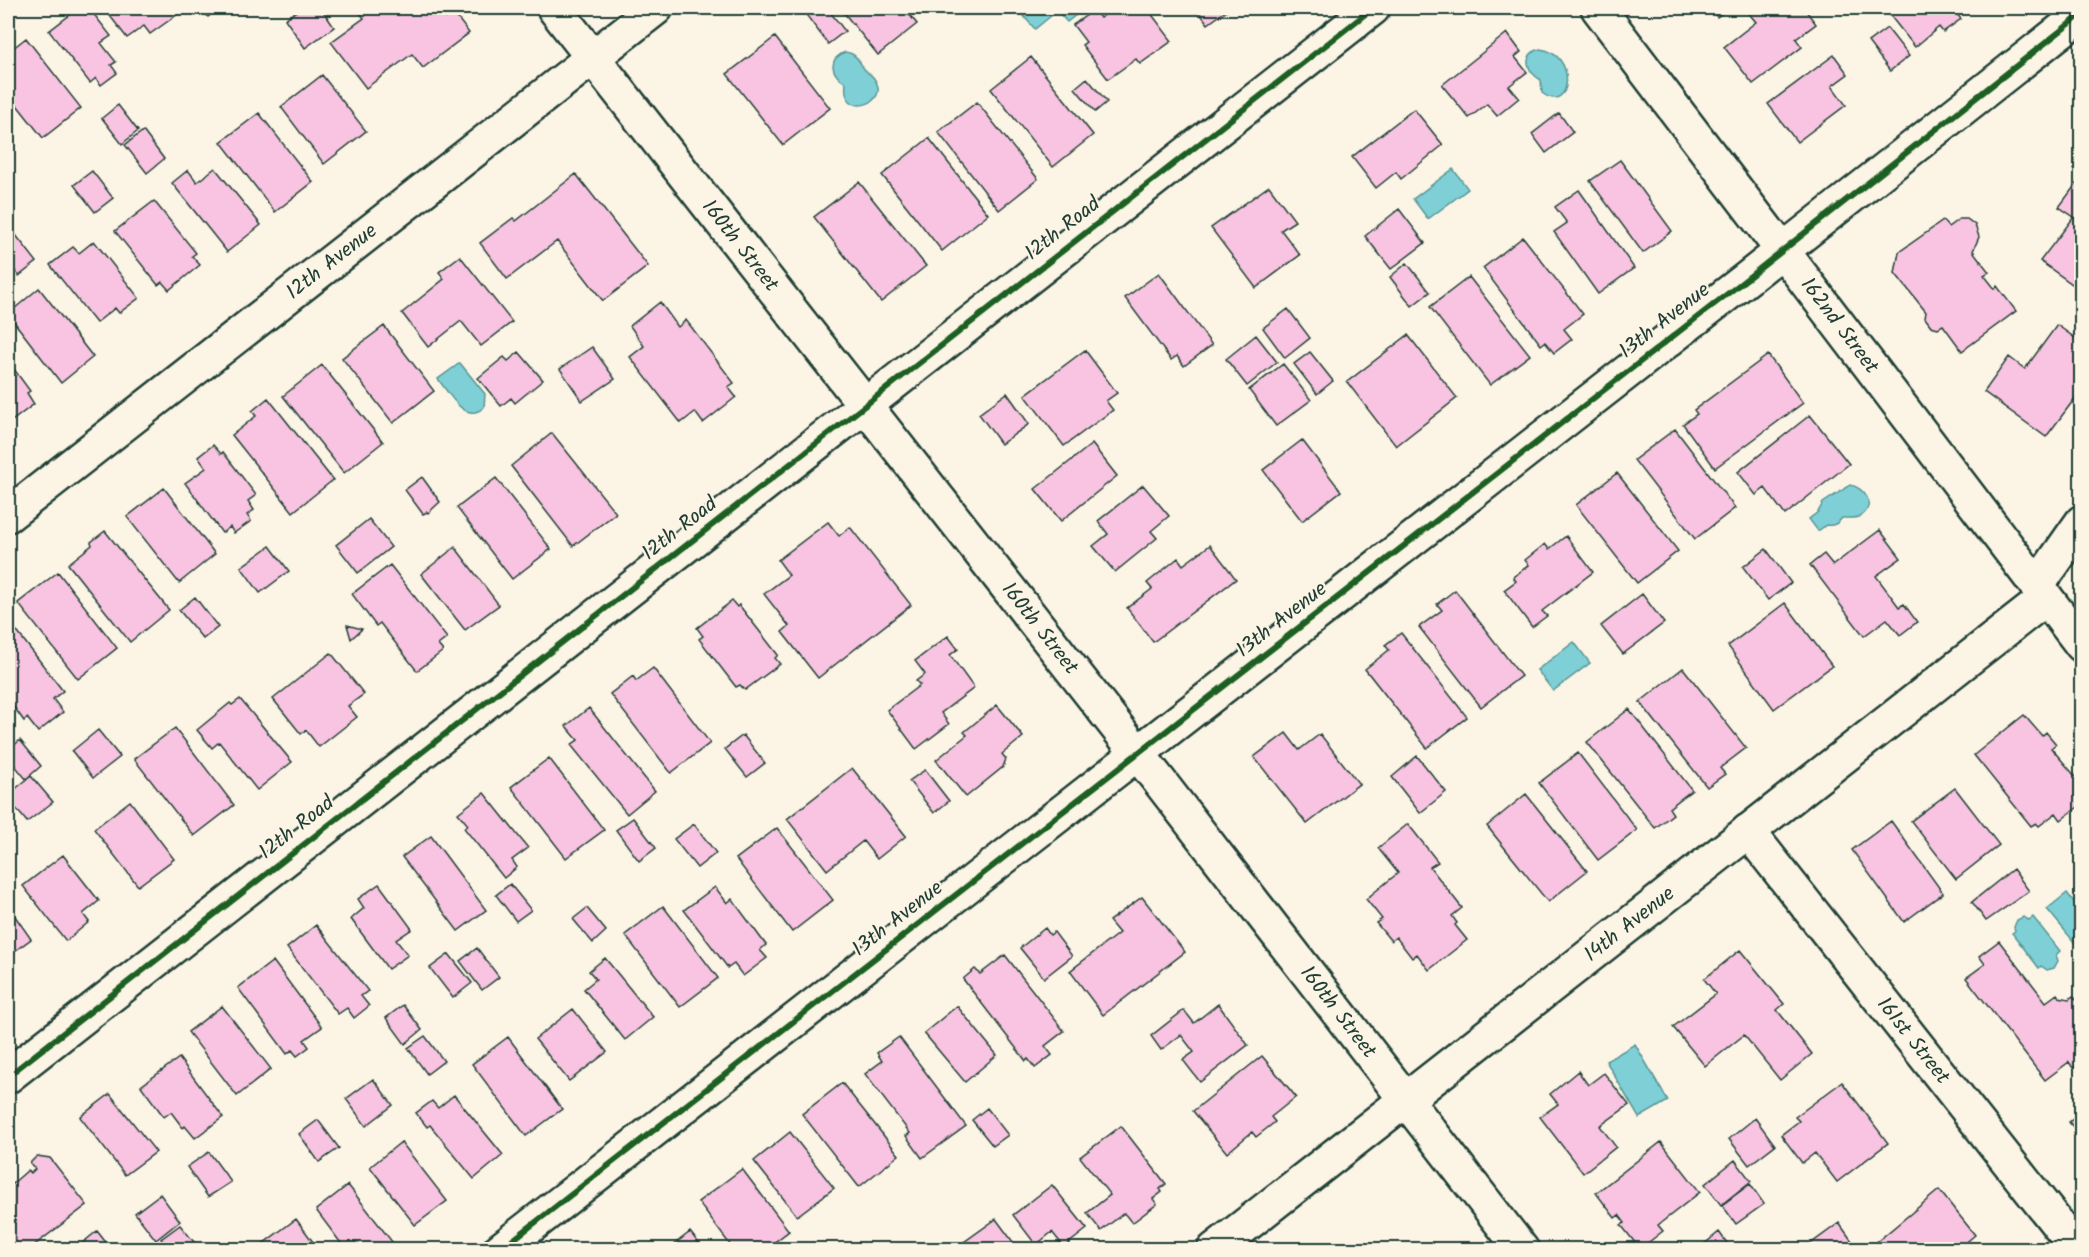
<svg xmlns="http://www.w3.org/2000/svg" width="2089" height="1257" viewBox="0 0 2089 1257" font-family="Kalam,sans-serif">
<style>
.water{fill:#7ed0d6;stroke:#589595;stroke-width:1.5}
.building{fill:#f8c4e1;stroke:#1f3d34;stroke-width:1.5}
.lines{fill:none;stroke-linecap:round;stroke-linejoin:round}
.minor-casing{stroke:#1f3d34;stroke-width:38}
.minor{stroke:#fcf5e5;stroke-width:33}
.cycleway-casing{stroke:#fcf5e5;stroke-width:10}
.cycleway{stroke:#1b5e20;stroke-width:6}
.labels{text-anchor:middle;dominant-baseline:central;stroke-width:4.5;stroke-linejoin:round;paint-order:stroke}
.street-label{font-size:21px;fill:#1f3d34;stroke:#fcf5e5}
</style>
<rect width="100%" height="100%" fill="#fcf5e5"/>
<filter id="ink" filterUnits="userSpaceOnUse"><feTurbulence type="fractalNoise" baseFrequency=".0167" numOctaves="2"/><feDisplacementMap in="SourceGraphic" scale="12" xChannelSelector="R" yChannelSelector="G"/><feConvolveMatrix kernelMatrix="1 2 1 2 8 2 1 2 1" color-interpolation-filters="sRGB"/></filter>
<g filter="url(#ink)">
<!-- water -->
<path class="water" d="M1023 8H1085L1067 22 1057 11 1035 29 1019 11Z
M1540 49C1578 53 1572 116 1542 93L1541 80C1527 72 1521 55 1540 49Z
M845 52C858 54 858 61 865 70 868 73 873 76 875 80 891 104 841 120 846 83 831 74 827 60 845 52Z
M1453 169 1468 189 1428 219 1413 199Z
M460 363 485 394 484 407C465 425 449 393 438 379Z
M1850 485C1864 487 1877 505 1861 516 1855 519 1848 518 1842 518 1837 524 1834 526 1826 525L1818 531 1809 519 1818 512 1823 503Z
M1574 642 1590 663 1553 691 1537 670Z
M2067 893 2081 911V946L2079 948 2047 909Z
M2023 917 2029 920 2033 917 2060 951 2056 955 2058 961 2054 968 2047 970 2041 966 2039 968 2012 933 2015 931 2014 927 2017 920Z
M1635 1044 1668 1101 1639 1118 1606 1061Z"/>
<!-- building -->
<path class="building" d="M79 8H89L111 36 101 43 116 62 111 65 117 73 101 85 96 78 90 83 49 31Z
M104 8H177L181 12 150 34 144 26 127 38Z
M200 8H219L208 17Z
M301 8H321L334 27 305 48 285 19Z
M356 8H438L446 18 453 12 469 33 423 68 412 54 366 88 331 42 364 18Z
M818 8H827L845 31 828 44 807 16Z
M840 8H904L917 24 878 55Z
M1114 8H1147L1172 41 1140 64 1136 59 1108 79 1082 45 1086 42 1073 25 1094 10 1100 18Z
M1196 8H1230L1208 24Z
M1709 8H1729L1717 17Z
M1747 8H1804L1816 24 1796 39 1802 47 1753 84 1724 47 1756 22 1745 9Z
M1884 8H1964L1957 14 1961 19 1943 32 1939 27 1915 47Z
M1887 28 1909 56 1890 71 1868 42Z
M1507 33 1521 52 1515 57 1527 72 1509 86 1519 98 1497 116 1487 104 1469 118 1442 85Z
M775 37 830 108 783 145 727 74Z
M26 38 81 108 43 138 17 105 14 107 8 99V52Z
M1834 55 1848 74 1832 86 1846 105 1797 142 1768 104Z
M1031 57 1093 135 1053 167 991 89Z
M322 75 366 131 324 164 281 107Z
M1087 78 1107 102 1095 112 1075 88Z
M977 102 1038 179 999 210 938 132Z
M118 105 138 131 122 144 102 118Z
M1414 109 1443 145 1401 179 1396 172 1376 188 1352 157Z
M259 113 313 182 275 212 221 142Z
M1559 113 1573 132 1546 153 1532 134Z
M143 131 164 159 147 173 125 145Z
M929 138 988 214 942 251 882 175Z
M1620 160 1672 231 1643 253 1590 181Z
M215 168 261 225 227 252 172 183 188 170 197 182Z
M92 171 113 198 95 212 74 185Z
M576 174 648 266 603 301 557 241 507 279 480 243 513 218 516 221Z
M2082 176V291L2040 261 2074 217 2059 207Z
M859 182 926 266 881 302 814 217Z
M1269 186 1295 221 1281 230 1300 255 1256 288 1211 228Z
M1579 190 1634 268 1598 294 1554 232 1567 223 1555 207Z
M154 201 196 253 192 256 200 265 169 290 162 282 158 285 115 231Z
M1399 209 1425 243 1391 269 1365 236Z
M1959 219H1967L1975 225 1979 237 1973 251 1989 272 1984 275 1995 289 1997 286 2016 311 1962 351 1943 325 1938 328 1931 326 1925 318 1926 312 1895 273 1899 252 1943 221 1948 227Z
M15 234 37 262 19 276 8 262V240Z
M1523 237 1583 314 1564 329 1572 339 1554 353 1545 342 1541 345 1483 268Z
M94 241 139 298 119 313 115 308 96 323 50 265 73 247 79 253Z
M460 256 512 322 481 346 461 321 428 347 402 313 444 279 439 272Z
M1407 263 1430 292 1412 306 1390 277Z
M1159 273 1212 345 1184 366 1177 356 1171 360 1125 298Z
M1469 277 1530 355 1490 385 1430 307Z
M39 288 93 357 61 383 8 314Z
M660 302 678 327 686 320 734 383 728 387 736 397 703 423 695 412 681 423 630 357 644 346 630 326Z
M1288 309 1310 338 1285 358 1263 328Z
M2057 325 2082 343V396L2079 393 2046 437 1984 392 2009 357 2025 369Z
M384 326 434 391 393 423 342 358Z
M1256 335 1277 362 1247 386 1226 359Z
M1408 335 1457 398 1396 446 1347 382Z
M592 347 615 379 582 401 560 369Z
M1085 350 1117 393 1106 401 1113 410 1064 446 1025 395Z
M519 352 543 380 515 403 511 398 501 406 478 378 504 357 508 361Z
M1310 352 1333 381 1317 394 1294 364Z
M1768 355 1803 403 1715 468 1683 424 1697 414 1694 410Z
M8 361 30 391 27 393 34 404 8 424Z
M1283 364 1311 400 1276 426 1249 390Z
M322 365 383 442 344 473 283 396Z
M1007 393 1029 424 1001 444 979 414Z
M268 398 333 480 293 512 232 435 256 416 252 411Z
M1810 415 1849 464 1785 515 1765 488 1756 495 1738 472Z
M1675 429 1735 508 1695 539 1634 460Z
M552 433 616 513 573 546 511 466Z
M1302 440 1341 491 1302 521 1263 470Z
M1092 444 1117 476 1061 521 1035 489Z
M213 445 221 454 223 452 256 495 248 501 254 510 247 515 251 521 234 533 230 527 222 533 185 483 206 468 198 457Z
M1617 473 1678 551 1637 583 1576 505Z
M422 477 440 502 428 513 427 512 423 514 405 490Z
M496 478 551 549 512 579 457 508Z
M1143 485 1169 516 1151 531 1157 538 1115 572 1093 546 1108 534 1098 521Z
M164 488 215 554 179 583 127 517Z
M369 519 391 547 358 573 336 545Z
M828 522 839 536 850 527 911 605 818 678 782 632 789 626 764 594 789 575 778 560Z
M1880 530 1901 558 1876 576 1899 607 1904 604 1917 622 1900 635 1887 619 1864 636 1810 565 1824 554 1833 565Z
M105 531 169 610 130 642 68 564 92 545 91 542Z
M1566 536 1593 572 1542 611 1547 616 1532 627 1504 590 1516 581 1513 577 1529 565 1525 560 1545 544 1549 549Z
M1210 545 1236 579 1153 642 1127 608 1152 589 1147 583 1178 558 1183 565Z
M270 546 289 571 260 593 241 567Z
M455 547 499 605 465 630 421 574Z
M1766 549 1791 583 1768 600 1743 567Z
M390 565 447 638 438 645 443 651 417 671 380 623 376 626 352 594Z
M58 572 117 648 78 679 18 603Z
M1455 590 1521 676 1481 707 1419 627 1442 610 1437 604Z
M1642 594 1664 623 1623 654 1601 626Z
M195 597 218 627 203 639 179 610Z
M732 601 737 607 739 605 778 655 775 658 780 664 745 690 740 685 736 687 699 639 703 636 697 628Z
M1785 603 1832 666 1774 709 1728 646Z
M8 620 63 691 53 699 63 712 38 732 27 718 24 721 8 699Z
M347 625 362 629 351 639Z
M1401 633 1467 717 1427 748 1365 669 1389 650 1385 645Z
M948 636 958 649 950 655 974 688 941 713 949 724 916 749 887 710 920 685 916 681 925 674 915 661Z
M331 653 364 694 348 706 357 717 319 747 306 730 301 734 273 699Z
M653 668 710 743 671 773 610 694 633 676 636 681Z
M1683 668 1746 748 1720 768 1725 774 1707 787 1640 702Z
M240 699 292 762 257 790 219 742 212 748 197 730 230 703 232 705Z
M997 705 1023 737 1002 754 1006 759 1003 767 966 797 936 760 967 735 964 732Z
M589 708 655 791 627 814 571 745 578 740 566 726Z
M1629 709 1692 790 1669 808 1673 814 1655 828 1587 742Z
M2024 715 2042 736 2046 732 2056 744 2051 748 2082 784V804L2061 820 2056 813 2039 826 2036 823 2031 826 1974 755Z
M175 728 234 805 194 836 134 759Z
M98 730 120 757 93 778 72 751Z
M1286 733 1299 750 1320 734 1359 784 1307 824 1254 757Z
M743 735 765 763 747 777 725 749Z
M20 740 41 766 26 779 8 757V751Z
M1578 753 1637 830 1598 860 1539 783Z
M1417 756 1446 792 1420 813 1392 777Z
M549 758 604 830 566 858 511 787Z
M852 768 906 836 877 859 863 841 827 870 787 819Z
M925 770 949 801 934 813 909 781Z
M31 776 53 802 27 822 8 799V795Z
M1955 788 1999 845 1956 879 1911 821Z
M484 793 528 848 512 860 517 867 504 878 464 828 468 825 458 813Z
M1526 794 1587 871 1548 902 1487 826Z
M130 801 174 859 138 886 94 829Z
M633 818 656 848 639 861 616 830Z
M1891 821 1943 893 1904 922 1852 850Z
M694 824 716 853 697 868 674 839Z
M1408 824 1438 862 1430 867 1462 908 1452 916 1457 923 1455 925 1467 940 1429 970 1417 954 1412 958 1396 937 1391 941 1376 923 1382 919 1366 899 1398 873 1378 848Z
M777 828 833 900 792 932 736 859Z
M431 836 486 910 458 931 402 857Z
M63 855 99 901 83 914 89 922 66 941 23 886Z
M2013 869 2029 891 1986 921 1972 902Z
M379 884 412 929 396 940 408 955 388 969 351 919 364 908 358 899Z
M510 884 531 910 516 921 496 895Z
M715 887 727 903 732 899 766 945 760 950 767 958 743 976 734 964 728 968 684 910Z
M1142 897 1185 952 1103 1015 1070 971 1119 933 1109 921Z
M8 906 31 939 8 956Z
M663 906 718 978 680 1007 625 935Z
M587 908 606 931 593 943 573 919Z
M316 925 368 991 361 996 369 1006 354 1018 347 1008 338 1014 287 948Z
M1045 928 1050 935 1054 932 1072 956 1044 978 1020 948Z
M1999 941 2046 1002 2057 994 2059 997 2069 999 2073 996 2082 1007V1061L2073 1068 2069 1062 2045 1080 1966 978 1985 964 1979 956Z
M477 948 499 977 482 990 460 961Z
M1740 950 1784 1004 1777 1010 1812 1054 1780 1080 1744 1035 1705 1066 1673 1027 1716 994 1704 979Z
M449 954 472 983 453 998 430 968Z
M1005 955 1064 1031 1045 1046 1052 1055 1035 1068 1028 1059 1026 1061 963 979 975 969 980 974Z
M605 958 653 1017 625 1040 584 989 596 979 589 971Z
M273 961 322 1027 304 1040 309 1047 297 1056 292 1050 287 1054 238 988Z
M1218 1004 1248 1045 1200 1082 1183 1060 1194 1052 1181 1035 1161 1050 1151 1036 1184 1010 1194 1023Z
M403 1005 422 1030 405 1044 386 1018Z
M222 1006 271 1069 237 1096 188 1032Z
M957 1006 997 1055 965 1082 924 1033Z
M573 1009 607 1052 569 1081 535 1039Z
M425 1036 444 1061 427 1074 408 1048Z
M508 1037 562 1109 526 1136 472 1064Z
M899 1037 966 1126 922 1158 906 1136 910 1133 865 1074 882 1061 877 1053Z
M1262 1056 1296 1097 1271 1117 1275 1122 1256 1137 1252 1132 1227 1153 1193 1111Z
M179 1058 223 1117 195 1138 185 1126 183 1128 171 1112 164 1117 141 1086Z
M1578 1071 1588 1085 1604 1073 1629 1105 1600 1126 1616 1147 1583 1173 1540 1117 1558 1104 1550 1094Z
M373 1079 393 1105 366 1126 346 1099Z
M1842 1082 1888 1143 1837 1182 1815 1153 1802 1163 1781 1135 1799 1121 1795 1117Z
M842 1083 899 1155 859 1187 802 1114Z
M110 1094 156 1152 125 1175 80 1117Z
M454 1095 503 1155 474 1179 430 1125 427 1127 416 1113 432 1101 438 1108Z
M987 1108 1008 1135 993 1146 972 1120Z
M2082 1112V1137L2069 1122Z
M1755 1118 1775 1145 1749 1165 1729 1139Z
M318 1120 339 1148 319 1162 299 1134Z
M1121 1126 1166 1184 1160 1189 1162 1192 1153 1199 1157 1204 1132 1223 1124 1213 1101 1231 1087 1213 1110 1195 1080 1157Z
M790 1132 834 1188 797 1216 754 1161Z
M401 1142 447 1201 415 1225 370 1167Z
M1661 1142 1700 1192 1658 1225 1663 1231 1640 1249 1621 1225 1625 1223 1619 1215 1615 1218 1596 1193Z
M209 1152 231 1182 208 1197 187 1167Z
M37 1156 50 1158 87 1205 28 1250H8V1181L9 1180 12 1184 28 1170 31 1173 35 1169 30 1163Z
M1735 1160 1751 1181 1721 1205 1705 1184Z
M742 1169 789 1231 764 1250H734L698 1202Z
M1750 1184 1764 1204 1736 1224 1722 1205Z
M348 1185 393 1243 384 1250H346L316 1210Z
M1052 1185 1087 1229 1064 1247 1052 1232 1036 1245 1013 1215Z
M1939 1190 1975 1235 1957 1250H1867Z
M160 1194 180 1221 156 1240 135 1213Z
M296 1219 319 1250H263L260 1246Z
M996 1219 1019 1250H970L964 1242Z
M1839 1223 1854 1244 1847 1250H1812L1809 1245Z
M180 1225 194 1242 199 1250H169L161 1239Z
M97 1231 112 1250H74Z
M690 1232 704 1250H667Z
M1719 1232 1732 1250H1697Z"/>
<g class="lines">
<defs>
<g id="minor">
<path id="s1" d="M554 8 1160 782 1522 1250"/>
<path id="s2" d="M1598 8 2082 645"/>
<path id="s3" d="M8 515 656 8"/>
<path d="M2037 586 2082 522"/>
<path id="s4" d="M1748 831 2078 1250"/>
<path d="M8 1076 1373 8"/>
<path d="M500 1250 1749 277 2082 14"/>
<path id="s5" d="M1214 1250 2046 598"/>
</g>
</defs>
<!-- minor casing -->
<use href="#minor" class="minor-casing"/>
<!-- minor -->
<use href="#minor" class="minor"/>
<defs>
<path id="cycleway" d="M8 1076 1373 8
M500 1250 1749 277 2082 14"/>
</defs>
<!-- cycleway casing -->
<use href="#cycleway" class="cycleway-casing"/>
<!-- cycleway -->
<use href="#cycleway" class="cycleway"/>
</g>
</g>
<g class="labels">
<!-- street labels -->
<g class="street-label">
<text transform="translate(1063 229) rotate(-38)">12th Road</text>
<text stroke="none"><textPath href="#s1" startOffset="302">160th Street</textPath></text>
<text stroke="none"><textPath href="#s3" startOffset="411">12th Avenue</textPath></text>
<text transform="translate(1665 321) rotate(-38)">13th Avenue</text>
<text stroke="none"><textPath href="#s2" startOffset="399">162nd Street</textPath></text>
<text transform="translate(680 529) rotate(-38)">12th Road</text>
<text transform="translate(1282 620) rotate(-38)">13th Avenue</text>
<text stroke="none"><textPath href="#s1" startOffset="788">160th Street</textPath></text>
<text transform="translate(297 828) rotate(-38)">12th Road</text>
<text transform="translate(898 919) rotate(-38)">13th Avenue</text>
<text stroke="none"><textPath href="#s5" startOffset="528">14th Avenue</textPath></text>
<text stroke="none"><textPath href="#s1" startOffset="1274">160th Street</textPath></text>
<text stroke="none"><textPath href="#s4" startOffset="267">161st Street</textPath></text>
</g>
</g>
<!-- margin -->
<rect width="2089" height="1257" fill="none" stroke="#fcf5e5" stroke-width="30"/>
<rect x="15" y="15" width="2059" height="1227" fill="none" stroke="#1f3d34" stroke-width="2" filter="url(#ink)"/>
</svg>
